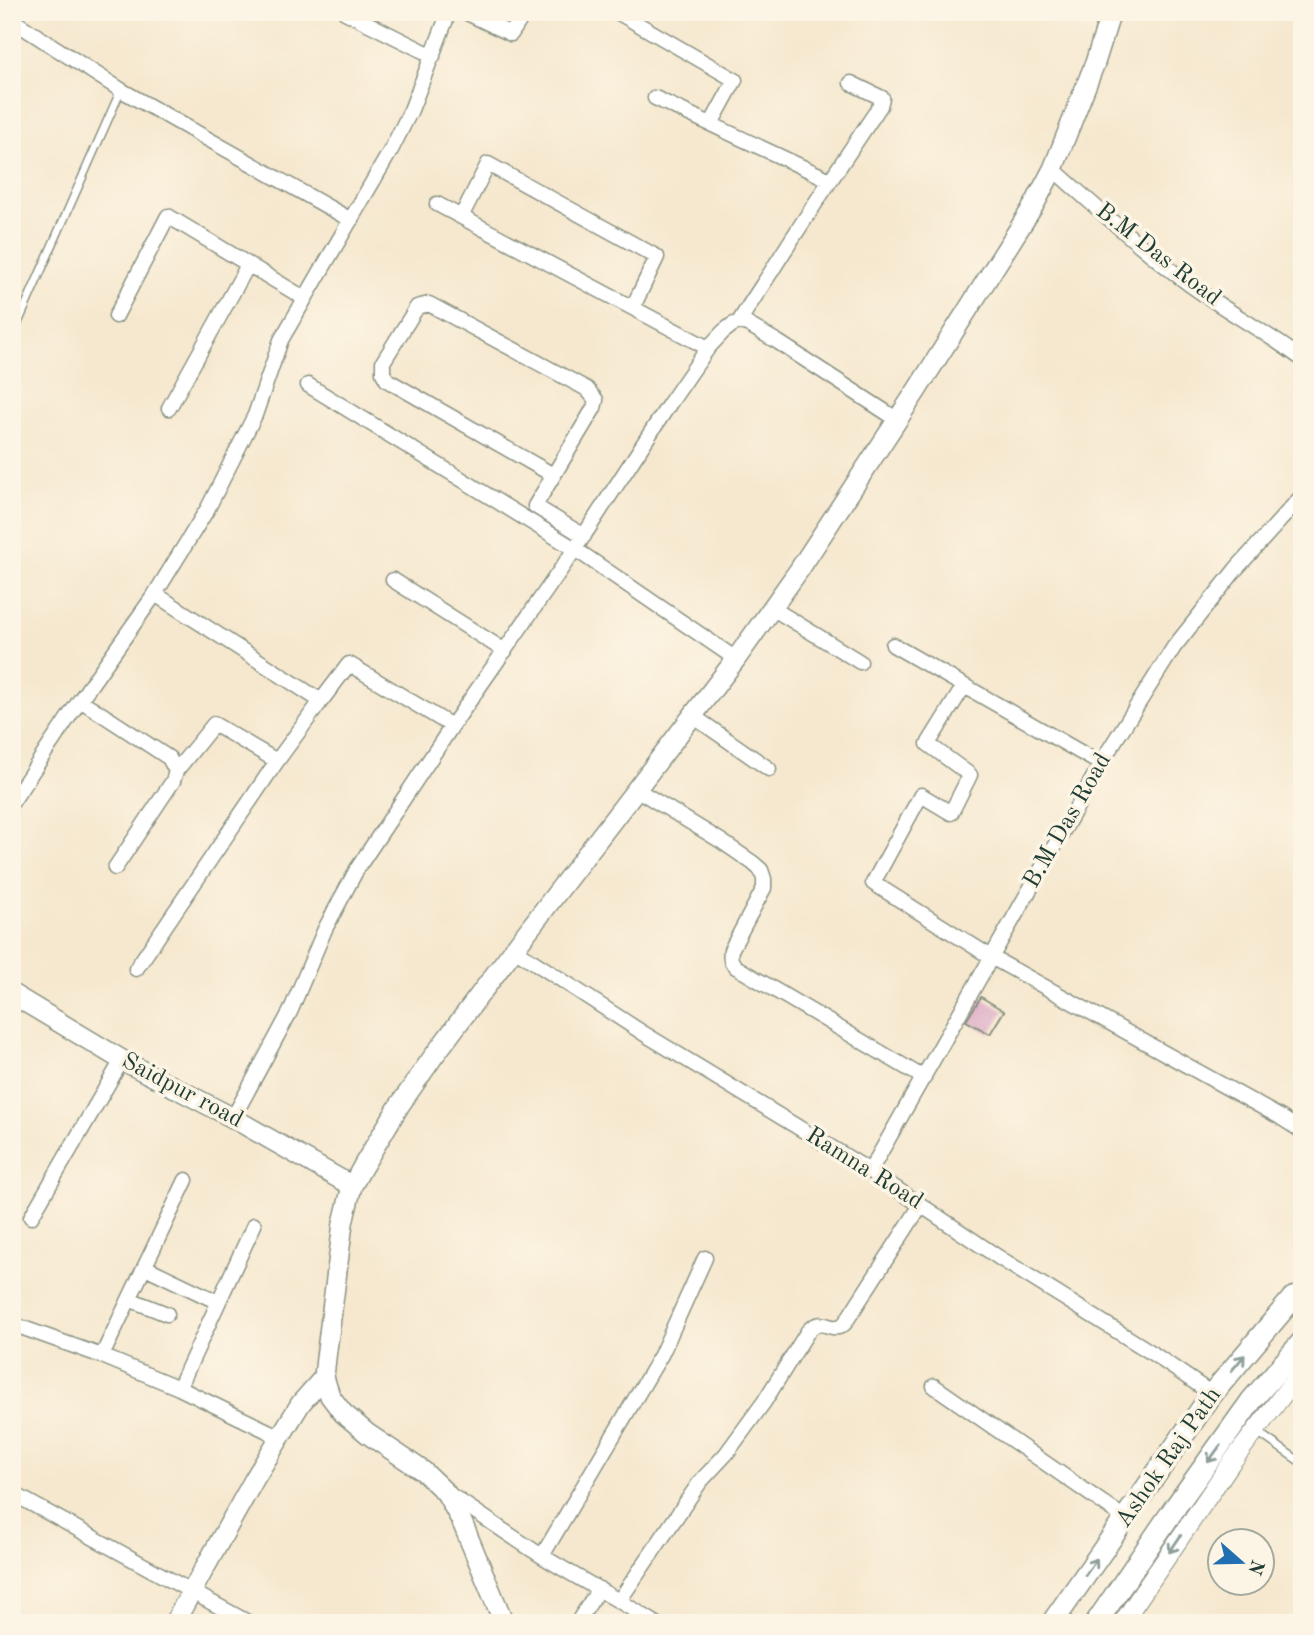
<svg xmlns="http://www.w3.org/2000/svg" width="1314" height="1635" viewBox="0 0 1314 1635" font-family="'Old Standard TT',serif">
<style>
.building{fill:#dfb0c8}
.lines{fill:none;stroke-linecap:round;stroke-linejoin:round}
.service-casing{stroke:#8a9282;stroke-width:10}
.minor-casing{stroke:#8a9282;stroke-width:17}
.tertiary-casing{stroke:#8a9282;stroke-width:20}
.secondary-casing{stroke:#8a9282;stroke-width:22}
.primary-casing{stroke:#8a9282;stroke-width:24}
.service{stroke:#fff;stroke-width:7}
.minor{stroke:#fff;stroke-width:14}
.tertiary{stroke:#fff;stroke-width:18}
.secondary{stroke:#fff;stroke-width:19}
.primary{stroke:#fff;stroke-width:21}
.oneway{stroke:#8f9e9a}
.labels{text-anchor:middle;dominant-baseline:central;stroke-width:7;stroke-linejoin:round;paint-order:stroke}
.street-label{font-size:24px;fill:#1f3d34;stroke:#fcf5e5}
</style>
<rect width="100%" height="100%" fill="#fcf5e5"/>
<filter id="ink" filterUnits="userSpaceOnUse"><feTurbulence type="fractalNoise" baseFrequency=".0143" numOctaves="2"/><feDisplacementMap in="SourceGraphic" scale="14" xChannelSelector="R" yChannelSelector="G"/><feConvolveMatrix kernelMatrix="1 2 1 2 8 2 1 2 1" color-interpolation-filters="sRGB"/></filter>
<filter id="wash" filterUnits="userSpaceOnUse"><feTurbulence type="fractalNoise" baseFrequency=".00686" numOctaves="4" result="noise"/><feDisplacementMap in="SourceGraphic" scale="28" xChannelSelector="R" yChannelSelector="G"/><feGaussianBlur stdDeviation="1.57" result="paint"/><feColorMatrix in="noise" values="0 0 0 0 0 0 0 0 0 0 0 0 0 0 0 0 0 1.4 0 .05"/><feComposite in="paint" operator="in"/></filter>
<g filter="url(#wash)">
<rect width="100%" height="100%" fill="#f6e8cf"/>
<g id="blocks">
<!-- building -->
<path class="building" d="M981 997 1004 1011 990 1034 966 1021Z"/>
</g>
</g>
<g filter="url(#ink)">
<use href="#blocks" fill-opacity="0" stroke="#8a9282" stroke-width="2"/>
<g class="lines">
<defs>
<path id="service" d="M14 332 121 90
M1256 1431 1302 1463"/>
<path id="minor" d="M345 12 433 56
M465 12 511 34 525 12
M617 12 735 80 711 124
M12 20 121 90 351 220
M655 98 830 180
M1053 169C1098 209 1142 249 1189 284 1226 311 1266 332 1302 359
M437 204 708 348
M461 217 488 164 657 257 633 307
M116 316 168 216 304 298
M739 322C749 305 760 289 771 272 806 216 843 161 880 106L882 98 851 83
M308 385 575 549 736 659
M169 408 248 265
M553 475 387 380 383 373V362L417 307 429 304 587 389 596 400 594 408 535 506 584 536
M393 580 505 651
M772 608 860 662
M893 645 1101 764
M964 686 928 744 970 775 951 813 921 795 873 883 991 957 1280 1117 1302 1131
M80 700 169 758 176 771 173 781 115 868
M321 701 349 664 452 726
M693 716 769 769
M176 771 214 724 277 761
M636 789 721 841 753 863 761 870 764 879V888L731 950C730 958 730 961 736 967L924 1078
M12 802 80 700 155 594
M514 949 643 1033 870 1171 998 1257 1149 1351 1212 1394
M136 969 277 761 321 701 155 594 208 508 255 415 281 340 391 150 411 110 449 12
M233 1118 290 1012 325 929 357 869 452 726 575 549 670 403 708 348 723 332 732 325 739 322 747 324 778 342 898 420
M870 1171 1109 750 1174 647 1236 569 1302 496
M31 1217 122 1060
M145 1267 218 1302
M129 1299 167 1314
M12 1324 102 1356 179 1388 280 1437
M102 1356 186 1180
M934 1386 1126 1519
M179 1388 254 1225
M12 1493 249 1623
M447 1493C479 1513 510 1536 542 1556 579 1579 618 1599 655 1623
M542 1556 661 1355 705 1258
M619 1601 700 1482 726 1454 764 1402 808 1331C823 1314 832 1336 845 1323L921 1205
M577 1623 599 1589"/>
<path id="tertiary" d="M1122 1623 1231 1463 1302 1370"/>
<path id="secondary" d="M12 994 122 1060 233 1118 352 1186
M174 1623 255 1478 280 1437 301 1403 324 1377
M504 1623 462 1522 446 1493 423 1471 368 1434 343 1413 330 1396 324 1377 326 1358 343 1223 352 1186 363 1166 399 1106 433 1057 514 949 736 659 799 570 917 390 1034 205 1053 169 1095 63 1111 12"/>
<path id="primary" d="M1052 1623 1212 1394 1293 1298 1302 1296
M1096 1623 1176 1506 1252 1400 1302 1342"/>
</defs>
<!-- service casing -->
<use href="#service" class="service-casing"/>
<!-- minor casing -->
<use href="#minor" class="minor-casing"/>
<!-- tertiary casing -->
<use href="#tertiary" class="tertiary-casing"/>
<!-- secondary casing -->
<use href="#secondary" class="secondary-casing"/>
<!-- primary casing -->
<use href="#primary" class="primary-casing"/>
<!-- service -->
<use href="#service" class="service"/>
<!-- minor -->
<use href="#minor" class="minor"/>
<!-- tertiary -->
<use href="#tertiary" class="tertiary"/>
<!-- secondary -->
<use href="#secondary" class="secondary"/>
<!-- primary -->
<use href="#primary" class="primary"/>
</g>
<!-- one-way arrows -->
<defs><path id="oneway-shaft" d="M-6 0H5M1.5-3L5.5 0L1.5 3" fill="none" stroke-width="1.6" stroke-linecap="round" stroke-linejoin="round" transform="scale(1.75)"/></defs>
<g class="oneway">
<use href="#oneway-shaft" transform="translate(1238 1363) rotate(-50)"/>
<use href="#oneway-shaft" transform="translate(1214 1454) rotate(126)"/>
<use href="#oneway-shaft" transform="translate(1175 1544) rotate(124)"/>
<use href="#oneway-shaft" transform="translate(1091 1567) rotate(-55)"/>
</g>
</g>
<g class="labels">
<!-- street labels -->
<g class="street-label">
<text transform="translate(1158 255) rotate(38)">B.M Das Road</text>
<text transform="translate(1068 821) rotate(-60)">B.M Das Road</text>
<text transform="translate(182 1091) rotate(28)">Saidpur road</text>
<text transform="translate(864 1169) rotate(32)">Ramna Road</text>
<text transform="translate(1169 1458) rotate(-55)">Ashok Raj Path</text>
</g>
</g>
<!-- margin -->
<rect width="1314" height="1635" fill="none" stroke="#fcf5e5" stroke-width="42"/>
<!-- north arrow -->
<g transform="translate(1241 1562) rotate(110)"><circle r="33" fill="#fcf5e5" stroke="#a4ab9e" stroke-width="2"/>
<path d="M0-5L12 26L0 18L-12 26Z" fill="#1f6fb2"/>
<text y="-10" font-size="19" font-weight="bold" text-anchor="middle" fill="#1f3d34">N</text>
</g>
</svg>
